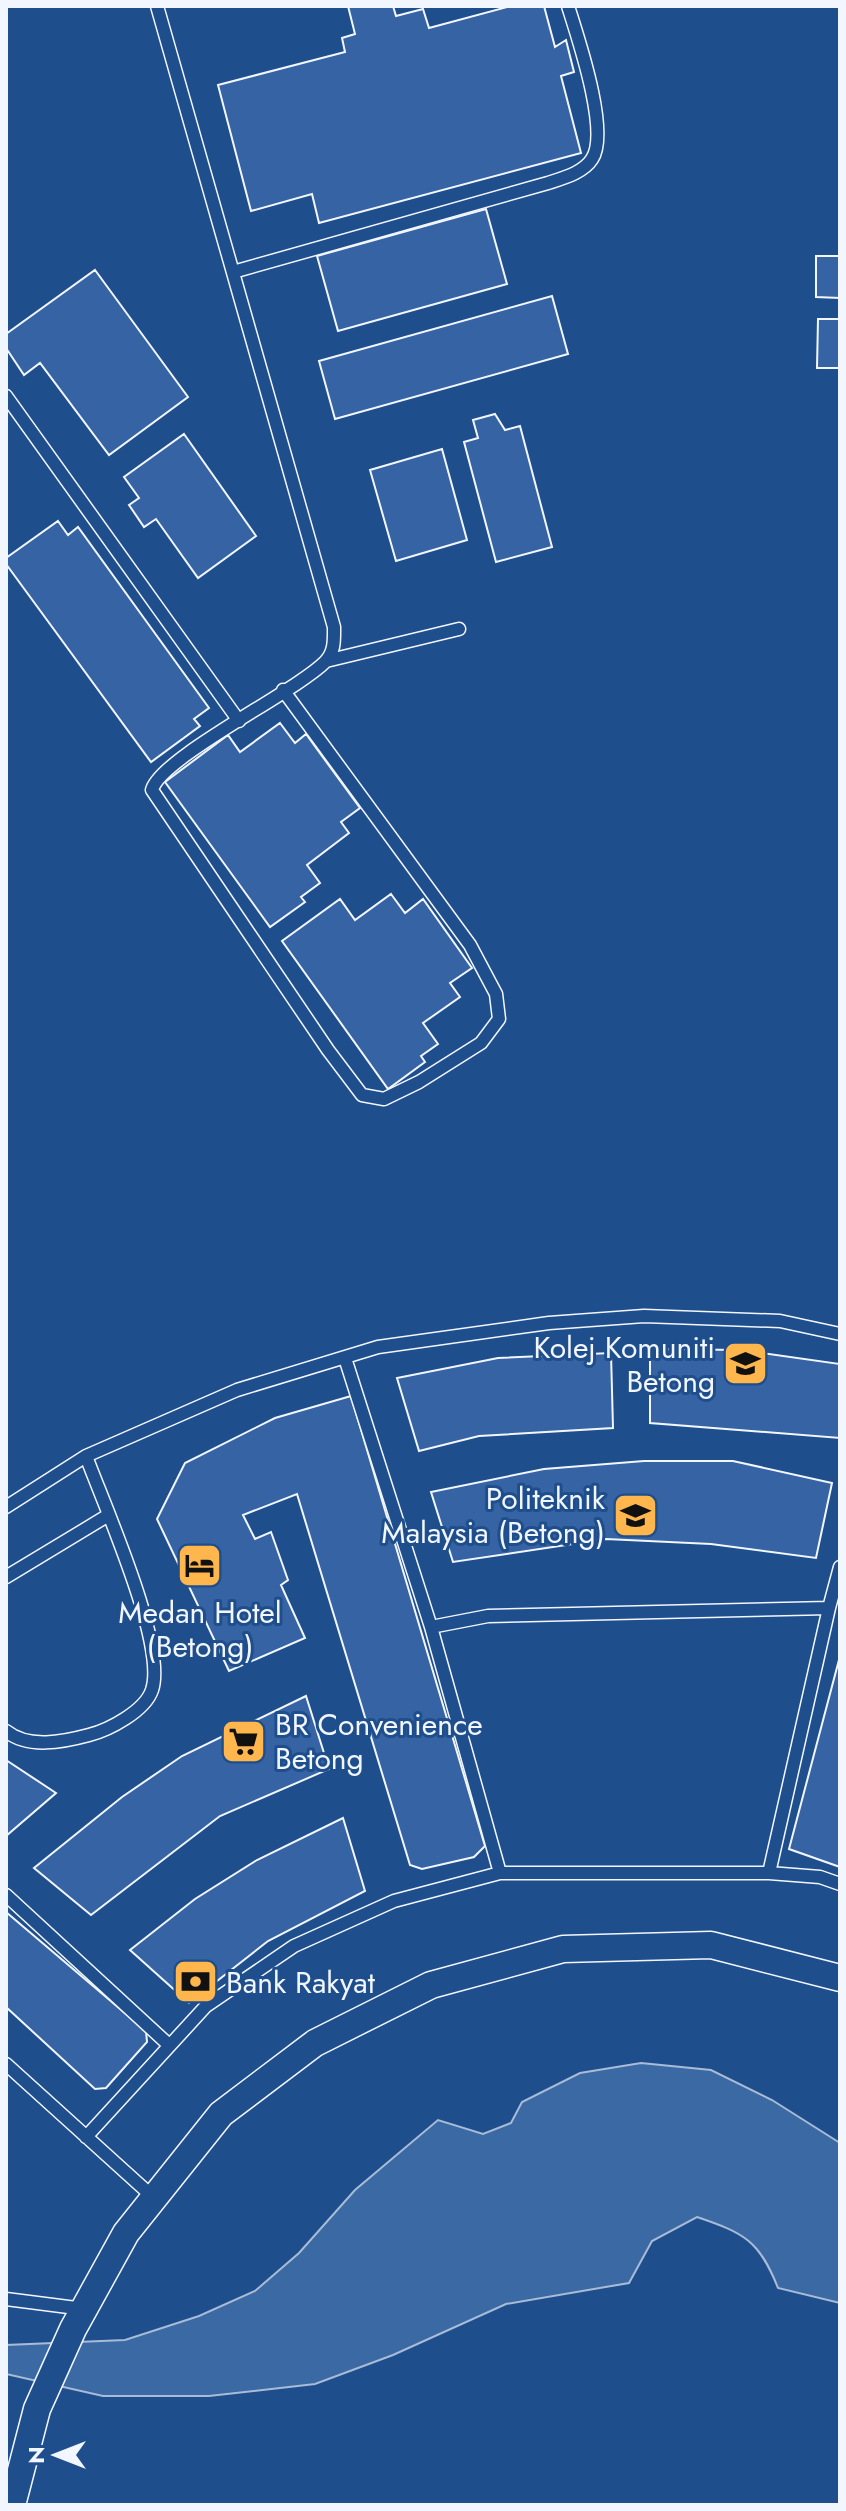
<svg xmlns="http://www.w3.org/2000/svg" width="846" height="2511" viewBox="0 0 846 2511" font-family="Jost,sans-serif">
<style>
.water{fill:#3b69a3;stroke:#a8bbd7;stroke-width:2}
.building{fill:#3563a3;stroke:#f2f6ff;stroke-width:2}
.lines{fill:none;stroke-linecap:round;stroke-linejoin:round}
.lane-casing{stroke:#f2f6ff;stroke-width:15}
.street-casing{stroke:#f2f6ff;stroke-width:29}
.lane{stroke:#1f4e8c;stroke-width:12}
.street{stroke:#1f4e8c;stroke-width:26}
.labels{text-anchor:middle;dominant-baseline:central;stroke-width:6;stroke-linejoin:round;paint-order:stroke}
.poi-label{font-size:30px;fill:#f2f6ff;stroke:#1f4e8c;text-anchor:end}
</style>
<rect width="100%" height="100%" fill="#1f4e8c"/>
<!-- water -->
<path class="water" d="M641 2063 711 2070 772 2100 840 2143V2303L778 2288C759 2240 744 2233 697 2217L652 2241 629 2283 506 2304 393 2355 315 2384 209 2396H103L6 2374V2345L125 2340 199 2316 255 2291 299 2253 355 2190 438 2120 483 2134 511 2123 522 2102 580 2073Z"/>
<!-- building -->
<path class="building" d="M348 6H393L396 16 423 9 429 28 511 6H544L555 47 566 40 574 72 561 76 581 153 319 223 312 194 251 211 218 85 345 52 342 38 355 34Z
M486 209 507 284 338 331 317 256Z
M816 256H840V298L816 297Z
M95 270 188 397 109 455 40 363 24 375 6 348V334Z
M552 296 568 354 335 419 319 361Z
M818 319H840V368H817Z
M495 414 505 430 520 426 552 547 496 562 464 442 478 438 473 420Z
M184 434 256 536 198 578 156 519 144 527 129 505 139 498 124 477Z
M442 449 467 540 396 561 370 470Z
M58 521 68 535 78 527 209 708 194 719 200 726 151 762 6 564V558Z
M280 723 295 743 306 734 360 808 341 822 349 833 307 865 320 883 301 897 305 902 270 927 165 782 228 735 240 752Z
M391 894 405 913 423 899 472 968 450 983 460 997 423 1023 438 1044 421 1056 425 1062 388 1089 282 941 340 899 355 920Z
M650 1349 741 1350 840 1364V1438L650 1423Z
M611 1353 613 1428 479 1436 419 1451 397 1378 498 1358Z
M351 1396 485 1846 474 1857 422 1869 410 1865 297 1494 243 1515 255 1539 271 1532 288 1580 281 1585 305 1638 229 1671 157 1519 185 1463 275 1418Z
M644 1461H733L832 1483 816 1558 711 1544 606 1539 453 1562 431 1492 544 1469Z
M840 1656V1867L789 1849Z
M306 1696 329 1769 220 1816 91 1915 34 1868 122 1797 182 1756Z
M6 1760 56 1793 6 1836Z
M343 1818 365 1891 268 1941 189 2003 130 1950 195 1899 257 1860Z
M6 1912 146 2031 147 2042 106 2088 95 2089 6 2007Z"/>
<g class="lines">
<defs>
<path id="lane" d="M157 6 334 627C334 640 335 652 325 662 295 692 160 758 152 790L328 1050 362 1095 384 1099 419 1082 481 1043 499 1019 496 994 470 945 283 690
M233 272 548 183C563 178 583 173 592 159 610 132 578 38 568 6
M6 396 239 721
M326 661 459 629
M345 1358 431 1627
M6 1507 86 1456 237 1390 378 1347 549 1323 644 1316 780 1321 840 1334
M6 1577 107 1516
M829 1608 840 1567
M6 1731C28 1749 63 1742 89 1735 109 1730 145 1711 152 1690 167 1645 104 1505 86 1456
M769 1873H500L431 1627 488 1616 829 1608 769 1873 820 1877 840 1884
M6 1895 169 2045
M6 2064 153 2197
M86 2137 206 2006 294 1946 394 1901 500 1873
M6 2299 84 2309"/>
<path id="street" d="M12 2505 37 2409 73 2329 126 2233 221 2114 315 2043 431 1985 563 1949 711 1945 840 1978"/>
</defs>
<!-- lane casing -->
<use href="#lane" class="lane-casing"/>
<!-- street casing -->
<use href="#street" class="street-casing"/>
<!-- lane -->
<use href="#lane" class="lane"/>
<!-- street -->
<use href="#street" class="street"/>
</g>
<!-- icons -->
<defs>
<symbol id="university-square" viewBox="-11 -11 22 22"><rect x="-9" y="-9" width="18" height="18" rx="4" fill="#ffb74d" stroke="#1f4e8c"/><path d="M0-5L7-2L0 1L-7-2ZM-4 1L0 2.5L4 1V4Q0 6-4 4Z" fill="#111"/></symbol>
<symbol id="hotel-square" viewBox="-11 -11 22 22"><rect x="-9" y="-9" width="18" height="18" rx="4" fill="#ffb74d" stroke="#1f4e8c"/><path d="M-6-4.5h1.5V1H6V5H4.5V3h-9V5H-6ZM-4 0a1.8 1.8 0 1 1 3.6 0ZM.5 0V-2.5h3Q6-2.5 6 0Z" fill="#111"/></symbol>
<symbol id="supermarket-square" viewBox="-11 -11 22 22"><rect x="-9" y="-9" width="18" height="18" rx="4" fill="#ffb74d" stroke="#1f4e8c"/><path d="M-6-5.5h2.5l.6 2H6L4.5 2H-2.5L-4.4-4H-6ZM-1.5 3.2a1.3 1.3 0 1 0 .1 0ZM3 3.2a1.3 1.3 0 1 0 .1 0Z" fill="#111"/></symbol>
<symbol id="bank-square" viewBox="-11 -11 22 22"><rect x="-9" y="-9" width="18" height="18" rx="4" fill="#ffb74d" stroke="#1f4e8c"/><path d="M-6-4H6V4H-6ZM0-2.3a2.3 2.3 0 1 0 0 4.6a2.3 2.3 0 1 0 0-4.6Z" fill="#111"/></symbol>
</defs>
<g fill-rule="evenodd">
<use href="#university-square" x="720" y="1338" width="51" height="51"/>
<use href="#university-square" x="610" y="1490" width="51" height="51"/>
<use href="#hotel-square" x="174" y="1540" width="51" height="51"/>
<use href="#supermarket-square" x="218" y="1716" width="51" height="51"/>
<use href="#bank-square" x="170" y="1956" width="51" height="51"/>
</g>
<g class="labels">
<!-- poi labels -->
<g class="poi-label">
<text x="715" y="1347">Kolej Komuniti<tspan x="715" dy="34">Betong</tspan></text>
<text x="605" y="1498">Politeknik<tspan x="605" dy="34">Malaysia (Betong)</tspan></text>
<text x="200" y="1612" text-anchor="middle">Medan Hotel<tspan x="200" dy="34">(Betong)</tspan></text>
<text x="275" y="1724" text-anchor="start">BR Convenience<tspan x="275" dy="34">Betong</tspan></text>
<text x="226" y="1982" text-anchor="start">Bank Rakyat</text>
</g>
</g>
<!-- border -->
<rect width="846" height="2511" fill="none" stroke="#f2f6ff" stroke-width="16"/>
<!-- north arrow -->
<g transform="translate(56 2455) rotate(270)" stroke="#1f4e8c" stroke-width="6" paint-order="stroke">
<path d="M0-6L14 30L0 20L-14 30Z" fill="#f2f6ff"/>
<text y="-12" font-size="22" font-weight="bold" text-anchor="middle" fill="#f2f6ff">N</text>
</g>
</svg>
